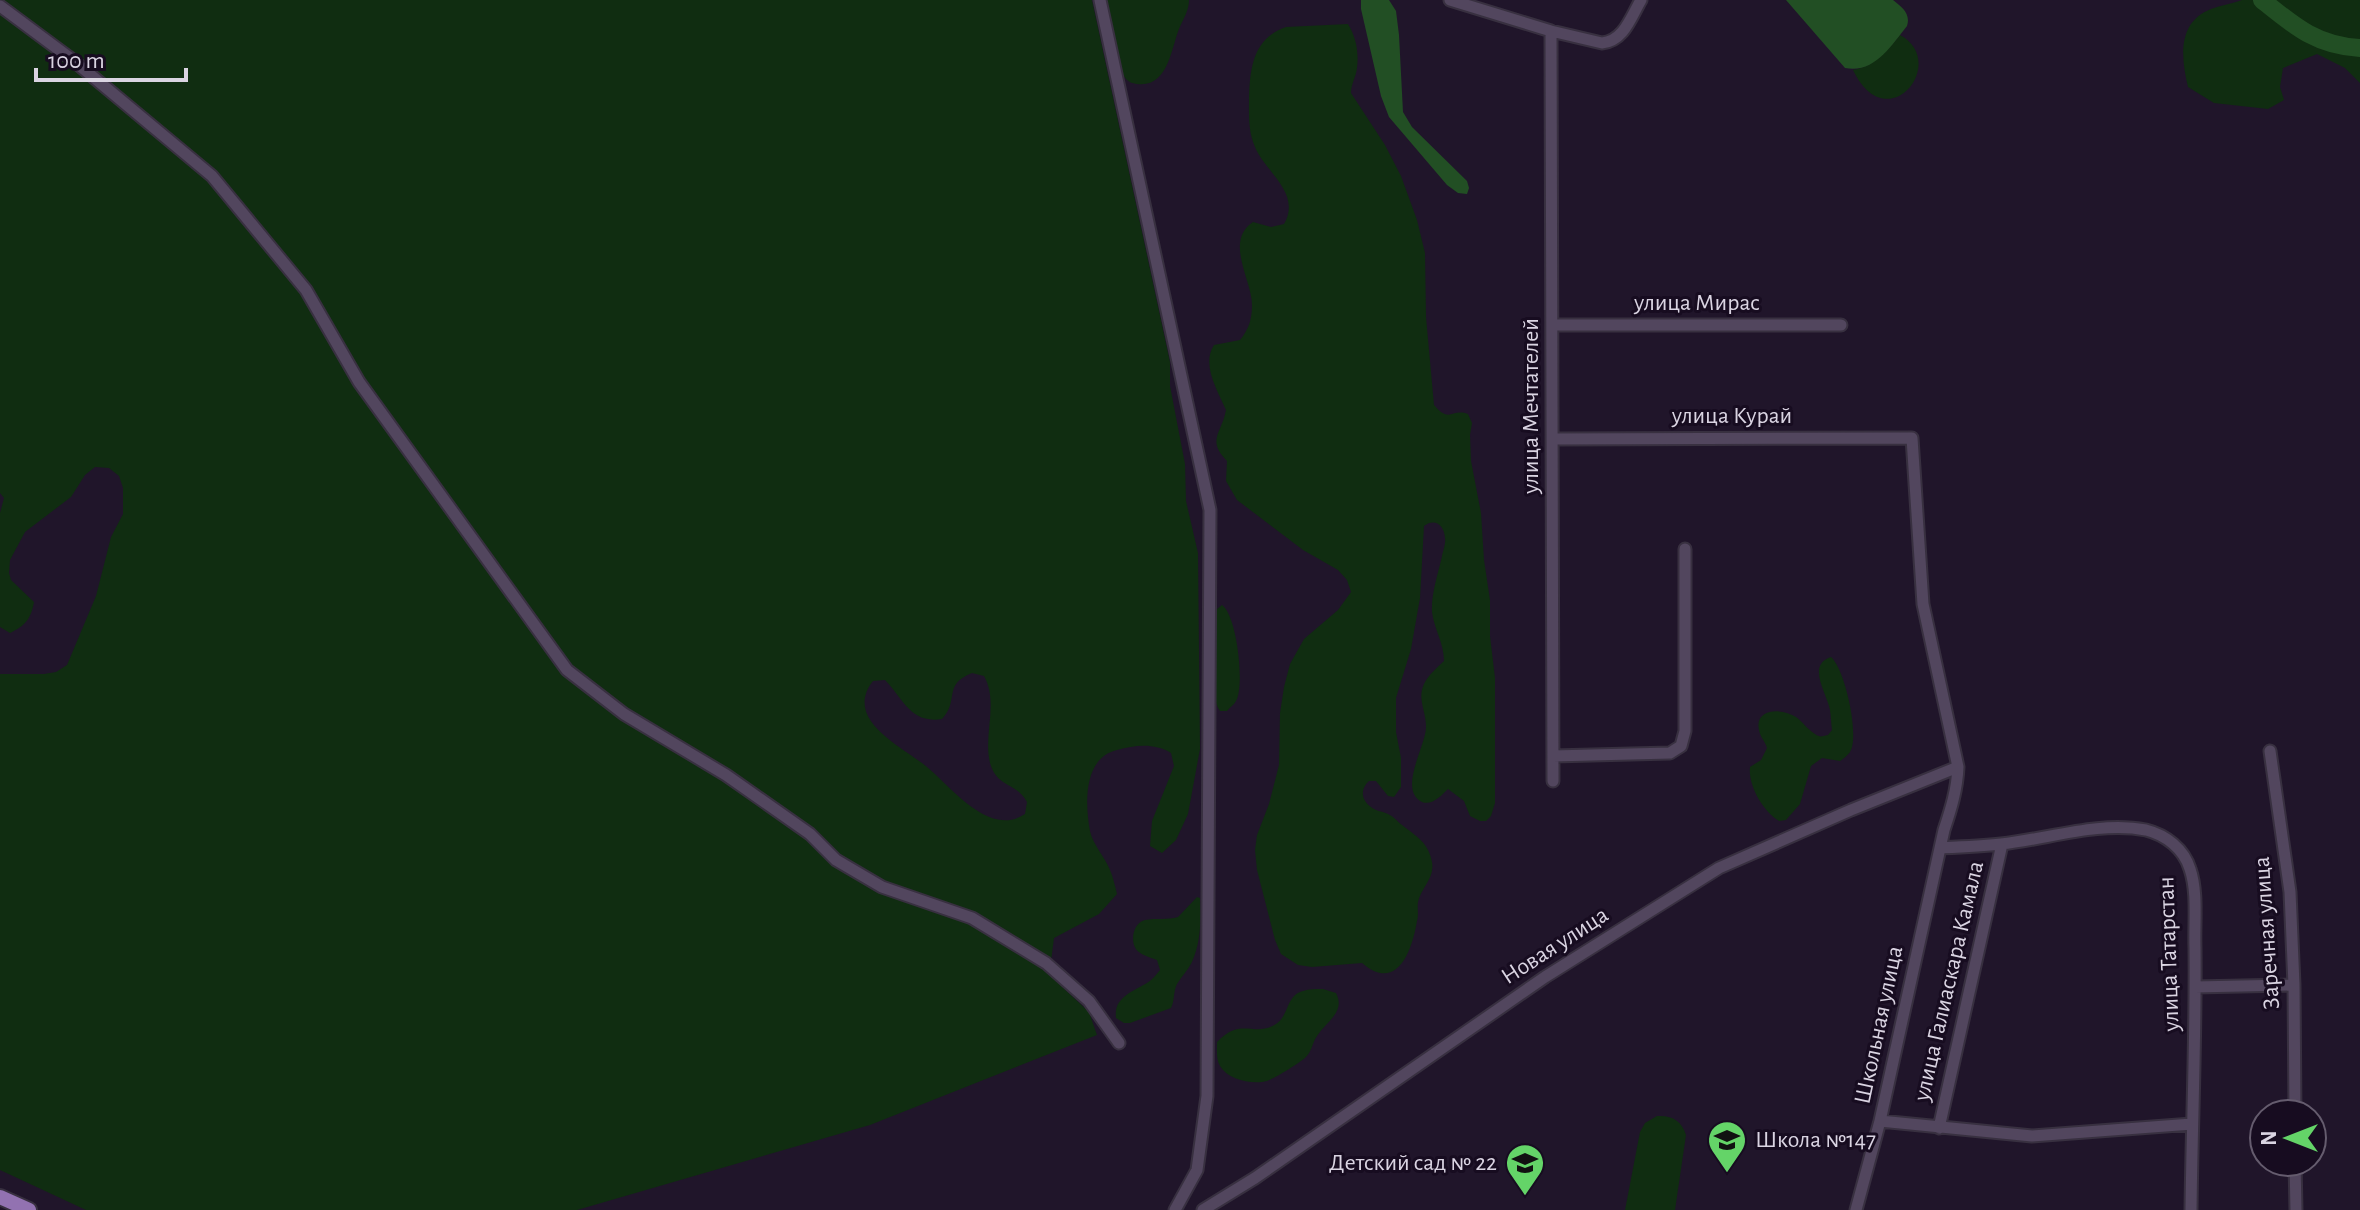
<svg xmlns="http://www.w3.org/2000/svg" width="2360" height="1210" viewBox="0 0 2360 1210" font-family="'Alegreya Sans',sans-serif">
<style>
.green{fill:#102d11;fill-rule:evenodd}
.water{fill:#224f24}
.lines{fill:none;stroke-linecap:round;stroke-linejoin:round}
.river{stroke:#224f24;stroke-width:18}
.minor-casing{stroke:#383040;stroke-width:15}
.major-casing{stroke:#383040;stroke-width:18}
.minor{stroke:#52465e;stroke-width:11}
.major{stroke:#9272b1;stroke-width:14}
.labels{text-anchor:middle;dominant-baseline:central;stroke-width:6;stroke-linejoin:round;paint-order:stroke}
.street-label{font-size:24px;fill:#dad4e2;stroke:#170c20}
.poi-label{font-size:24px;fill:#dad4e2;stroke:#170c20;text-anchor:start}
</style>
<rect width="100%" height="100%" fill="#20152a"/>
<!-- green -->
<path class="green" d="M0 0H1092L1170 362V386L1185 464 1186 501 1198 553 1200 749 1188 814 1176 840 1162 853 1150 846 1152 821 1174 766 1171 753C1154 743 1136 745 1117 750 1083 758 1085 804 1090 831 1093 845 1105 857 1110 870 1113 877 1115 886 1117 894L1099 914 1054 938 1050 969 1060 985 1089 1012 1097 1035 870 1125 577 1210H86L0 1170V674H44L56 672 67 665 96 596 111 537 123 514V488L119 476 109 468 95 467 85 475 71 497 25 532 10 560 9 573 11 580 34 602C31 619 25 626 10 633L0 627V513L4 498 0 493ZM972 673 984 676C999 703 983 734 990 763 997 788 1016 782 1027 802L1025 814C987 839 948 782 922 763 897 744 844 718 873 681L885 680C903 698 910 724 942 719 960 700 942 685 972 673Z
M1107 0H1189C1189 11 1183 19 1179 29 1171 49 1168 88 1137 84 1132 83 1130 83 1126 79 1117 69 1111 16 1107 0Z
M2242 0H2360V83L2345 68 2317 54 2283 68 2280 87 2284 100 2268 109 2214 103 2188 87C2181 58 2177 22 2211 9 2221 5 2232 4 2242 0Z
M1348 24C1356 37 1359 52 1357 68 1356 77 1351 84 1351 93L1385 145 1401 176 1417 220 1425 253 1426 317 1434 405C1450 424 1451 408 1468 414L1472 423 1470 435 1471 461 1481 513 1484 560 1490 600V636L1495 678V803L1491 816 1486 821H1480L1470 816 1464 801 1448 789C1442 795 1432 806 1422 802 1397 790 1427 744 1426 726 1426 711 1417 699 1424 684 1428 675 1438 667 1444 661 1444 643 1434 629 1432 612 1431 594 1438 574 1442 556 1443 551 1446 543 1445 538 1444 525 1435 518 1424 526L1420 598 1411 649 1396 698V732L1401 758V787L1394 797 1388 796 1376 781H1369C1360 789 1361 800 1371 807 1375 811 1382 811 1388 814 1393 816 1397 821 1402 825 1416 836 1429 843 1432 862 1435 878 1421 888 1418 902 1417 908 1419 915 1417 921 1412 951 1397 993 1362 963L1312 967 1298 965 1281 954 1275 940 1257 870 1255 850 1257 835 1269 804 1279 765 1280 713 1284 687 1290 664 1304 639 1338 610 1351 592 1347 580 1338 570 1303 550 1237 500 1226 481 1227 461C1206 440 1222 433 1226 410 1218 391 1201 365 1214 345L1240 340C1249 329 1252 319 1252 305 1252 280 1224 241 1253 222L1271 227 1284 224C1302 193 1265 172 1255 147 1248 131 1249 116 1249 98 1250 68 1253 38 1286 27Z
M1900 35C1950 62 1887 141 1853 70 1875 66 1886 52 1900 35Z
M1222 605C1237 615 1245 686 1236 701 1234 705 1230 707 1227 711H1220C1207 692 1215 639 1216 615L1217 609Z
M1831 657C1845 669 1860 736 1850 752 1849 754 1842 760 1840 761L1822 758 1811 766 1800 804 1786 820 1779 821C1763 811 1748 786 1750 767L1761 760 1767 748C1765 741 1760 737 1759 730 1754 708 1783 708 1796 717 1803 722 1808 730 1815 734 1821 738 1821 736 1828 735L1832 730C1831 723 1831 716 1830 710 1827 693 1806 665 1831 657Z
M1197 897 1200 898C1201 920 1201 942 1192 962 1188 970 1182 976 1177 984 1173 992 1175 1000 1171 1008L1130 1023H1124L1116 1018C1113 995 1137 991 1151 980 1155 977 1157 973 1160 970L1157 960C1152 958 1144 956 1139 952 1129 945 1132 923 1145 920 1156 918 1167 920 1178 917Z
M1323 989 1336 993C1346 1012 1326 1022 1317 1036 1312 1043 1312 1052 1305 1058 1298 1064 1275 1078 1267 1081 1253 1085 1228 1080 1220 1066 1216 1059 1217 1050 1217 1042 1241 1016 1254 1038 1276 1024 1289 1016 1286 995 1303 991 1309 989 1316 989 1323 989Z
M1657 1116C1672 1115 1682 1121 1686 1135L1675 1210H1625L1640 1132 1645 1123Z"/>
<!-- water -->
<path class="water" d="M1361 0H1389L1396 11 1399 35 1403 112 1412 127 1467 181 1469 188 1467 194 1458 193 1447 185 1389 117 1381 96 1361 9Z
M1786 0H1893C1902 7 1911 14 1907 26 1891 46 1874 74 1845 68Z"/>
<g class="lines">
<!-- river -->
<path class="river" d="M2262 0C2294 26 2317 46 2360 48"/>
<defs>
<path id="minor" d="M1100 0 1210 510 1207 1096 1197 1170 1175 1210
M1450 0 1551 31 1602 43C1624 41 1631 17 1641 0
M0 6 74 61 212 176 306 290 359 382 567 670 624 714 726 775 810 834 836 860 882 887 972 918 1046 963 1089 1001 1119 1043
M1551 31 1553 781
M1553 325H1841
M1552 439 1912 438 1923 604 1958 767C1957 790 1951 809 1944 830L1880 1121 1856 1210
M2270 751 2290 892 2294 985 2295 1114
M1553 756 1670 753 1681 746 1685 731V549
M1940 848C1960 847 1981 846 2001 844 2048 839 2099 821 2146 830 2166 835 2184 849 2190 869 2198 892 2194 923 2195 948 2196 1035 2192 1123 2191 1210
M2195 987 2294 985
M1880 1121 2032 1136 2192 1124
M1939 1128 2002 844
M2295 1162 2296 1210
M1203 1210 1255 1178 1545 977 1719 868 1851 810 1958 767"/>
<path id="major" d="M0 1197 29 1210"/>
</defs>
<!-- minor casing -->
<use href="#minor" class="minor-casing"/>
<!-- major casing -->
<use href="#major" class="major-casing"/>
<!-- minor -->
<use href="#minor" class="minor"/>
<!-- major -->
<use href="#major" class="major"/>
</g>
<!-- icons -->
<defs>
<symbol id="school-pin" viewBox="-11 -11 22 30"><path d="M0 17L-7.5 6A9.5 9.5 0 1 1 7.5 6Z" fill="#64d468" stroke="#170c20"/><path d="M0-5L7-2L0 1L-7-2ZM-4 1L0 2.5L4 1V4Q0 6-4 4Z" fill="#111"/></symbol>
</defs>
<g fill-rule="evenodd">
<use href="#school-pin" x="1705" y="1118" width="44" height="60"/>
<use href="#school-pin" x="1503" y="1141" width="44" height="60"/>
</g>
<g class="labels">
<!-- street labels -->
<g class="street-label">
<text x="1697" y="303">улица Мирас</text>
<text transform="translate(1531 406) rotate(-90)">улица Мечтателей</text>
<text x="1732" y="416">улица Курай</text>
<text transform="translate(2267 933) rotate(-94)">Заречная улица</text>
<text transform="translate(1555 946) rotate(-33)">Новая улица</text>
<text transform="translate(2169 954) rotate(-92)">улица Татарстан</text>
<text transform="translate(1949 981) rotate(-77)">улица Галиаскара Камала</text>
<text transform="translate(1879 1025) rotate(-78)">Школьная улица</text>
</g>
<!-- poi labels -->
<g class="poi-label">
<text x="1755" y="1140">Школа №147</text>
<text x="1497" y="1163" text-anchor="end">Детский сад № 22</text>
</g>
</g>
<!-- north arrow -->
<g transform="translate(2288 1138) rotate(270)"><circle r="38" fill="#170c20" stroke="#655c6e" stroke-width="2"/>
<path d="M0-6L14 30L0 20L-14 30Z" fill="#64d468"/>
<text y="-12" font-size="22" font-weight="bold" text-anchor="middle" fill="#dad4e2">N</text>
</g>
<!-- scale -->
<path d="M36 68v12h150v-12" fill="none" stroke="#dad4e2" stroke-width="4"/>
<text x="48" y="68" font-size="24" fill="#dad4e2" stroke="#170c20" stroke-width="6" paint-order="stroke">100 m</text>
</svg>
